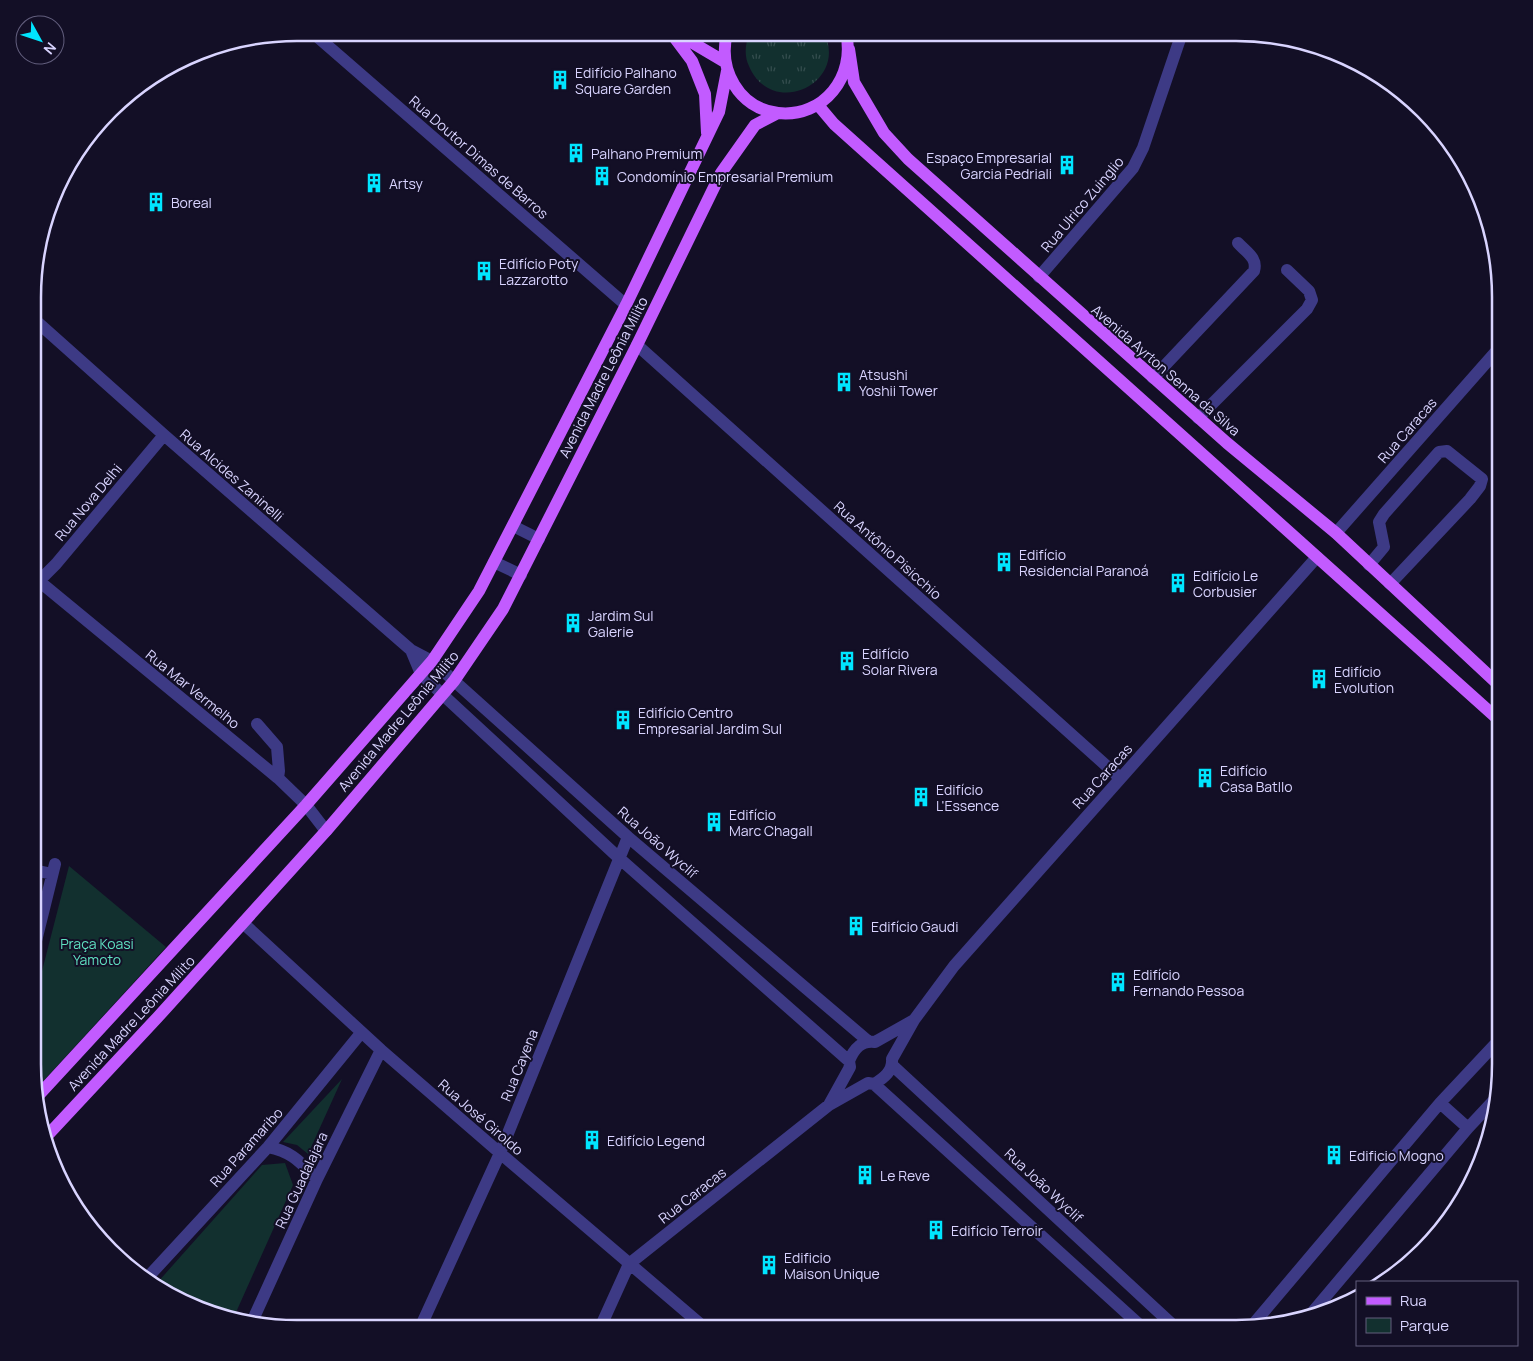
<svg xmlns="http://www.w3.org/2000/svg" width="1533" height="1361" viewBox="0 0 1533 1361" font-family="Manrope,sans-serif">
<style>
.grass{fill:url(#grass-tufts)}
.green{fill:#12302f}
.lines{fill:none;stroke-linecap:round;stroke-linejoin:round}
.minor{stroke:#3d3a85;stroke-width:12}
.major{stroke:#c25bff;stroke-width:12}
.labels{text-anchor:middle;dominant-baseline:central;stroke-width:4;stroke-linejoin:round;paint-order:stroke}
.poi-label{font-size:14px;fill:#d9d4ff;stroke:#130f26;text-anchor:start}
.street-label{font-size:14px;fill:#d9d4ff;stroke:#130f26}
.park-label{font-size:14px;fill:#5fe0c0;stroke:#130f26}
.rim{fill:none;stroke:#d9d4ff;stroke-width:2.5}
</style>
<defs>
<pattern id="grass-tufts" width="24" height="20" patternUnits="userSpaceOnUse" patternTransform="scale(1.25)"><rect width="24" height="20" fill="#12302f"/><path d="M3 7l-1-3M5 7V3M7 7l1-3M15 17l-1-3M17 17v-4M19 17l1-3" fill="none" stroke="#344d4e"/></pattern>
</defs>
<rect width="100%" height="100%" fill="#130f26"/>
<!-- grass -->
<path class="grass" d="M750 33H824C849 83 772 120 749 66 744 56 745 43 750 33Z"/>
<!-- green -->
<path class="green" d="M69 866 166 947 35 1090 33 1081V1006Z
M342 1079 308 1154 297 1145 283 1142Z
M285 1163 293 1185 233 1319 180 1301 157 1283 262 1165Z"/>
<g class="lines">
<!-- minor -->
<path class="minor" d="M313 33 626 305
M1039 277 1133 168 1143 148 1182 33
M35 320 164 435 411 650 432 661 628 837 868 1041
M637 345 1120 778
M1153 378 1254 271C1258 258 1246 252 1238 243
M1198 418 1307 309 1312 300 1309 291 1287 270
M513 526 539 539
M1336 533 1500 347
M494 562 521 575
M1369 565 1384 547 1379 522 1384 514 1439 452 1447 451 1482 479 1480 486 1470 499 1390 584
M34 577 278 778 306 805 326 831
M34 586 56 564 164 435
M411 650 421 674 442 694 619 858 849 1061
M257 724 277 747 279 771 278 778
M34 870 52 874
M243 923 381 1050 500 1153 705 1328
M33 953 55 864
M892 1065 1176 1328
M874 1084 1143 1328
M1440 1103 1468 1128
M829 1105 850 1067 849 1061C854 1049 861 1040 875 1042L914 1020
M268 1147C293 1152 300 1162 317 1179
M148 1277 268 1147 361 1033
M1310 1315 1468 1128 1496 1098
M251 1324 317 1179 381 1050
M420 1328 500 1153 628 837
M600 1328 629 1264 829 1105 868 1083 874 1084C884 1078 893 1071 892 1059L914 1020 954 966 1317 557
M1250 1328 1440 1103 1500 1039"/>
<!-- major -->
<path class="major" d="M671 33 692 61 705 94 707 133
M676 33 725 62
M727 33C718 69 738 108 778 113 824 118 856 76 846 33
M849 49 854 82 884 133 908 159 1227 443 1336 533 1500 686
M818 105 834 124 1500 721
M37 1097 306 805 432 661 479 591 626 305 719 112 727 71
M46 1137 157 1018 326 831 454 681 503 609 637 345 721 173 755 125 778 113"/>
</g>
<!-- icons -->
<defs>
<symbol id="building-bare" viewBox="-9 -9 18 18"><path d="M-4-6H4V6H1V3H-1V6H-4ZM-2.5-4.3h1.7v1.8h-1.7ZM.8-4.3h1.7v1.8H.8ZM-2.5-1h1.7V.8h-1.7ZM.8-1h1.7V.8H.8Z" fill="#00e5ff" stroke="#130f26" stroke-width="2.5" paint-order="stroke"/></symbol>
</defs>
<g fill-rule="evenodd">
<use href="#building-bare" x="546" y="66" width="28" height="28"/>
<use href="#building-bare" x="562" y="139" width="28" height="28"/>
<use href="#building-bare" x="1053" y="151" width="28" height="28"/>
<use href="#building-bare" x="588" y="162" width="28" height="28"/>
<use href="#building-bare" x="360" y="169" width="28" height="28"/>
<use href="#building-bare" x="142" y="188" width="28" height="28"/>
<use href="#building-bare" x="470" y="257" width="28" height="28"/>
<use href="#building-bare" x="830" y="368" width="28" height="28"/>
<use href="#building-bare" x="990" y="548" width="28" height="28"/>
<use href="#building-bare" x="1164" y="569" width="28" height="28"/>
<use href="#building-bare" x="559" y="609" width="28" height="28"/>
<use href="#building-bare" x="833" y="647" width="28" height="28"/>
<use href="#building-bare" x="1305" y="665" width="28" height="28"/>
<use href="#building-bare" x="609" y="706" width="28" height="28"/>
<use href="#building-bare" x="1191" y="764" width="28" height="28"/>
<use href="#building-bare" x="907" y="783" width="28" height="28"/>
<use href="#building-bare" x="700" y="808" width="28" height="28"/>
<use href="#building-bare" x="842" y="912" width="28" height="28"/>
<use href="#building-bare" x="1104" y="968" width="28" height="28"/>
<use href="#building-bare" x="578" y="1126" width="28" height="28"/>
<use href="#building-bare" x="1320" y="1141" width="28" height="28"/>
<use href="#building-bare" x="851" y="1161" width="28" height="28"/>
<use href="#building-bare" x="922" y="1216" width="28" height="28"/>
<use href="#building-bare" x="755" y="1251" width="28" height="28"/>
</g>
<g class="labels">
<!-- poi labels -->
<g class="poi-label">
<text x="575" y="72">Edifício Palhano<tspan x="575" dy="16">Square Garden</tspan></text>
<text x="591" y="153">Palhano Premium</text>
<text x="1052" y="157" text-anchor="end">Espaço Empresarial<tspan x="1052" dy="16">Garcia Pedriali</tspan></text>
<text x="617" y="176">Condomínio Empresarial Premium</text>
<text x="389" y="183">Artsy</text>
<text x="171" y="202">Boreal</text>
<text x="499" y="263">Edifício Poty<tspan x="499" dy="16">Lazzarotto</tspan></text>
<text x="859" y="374">Atsushi<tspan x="859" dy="16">Yoshii Tower</tspan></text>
<text x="1019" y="554">Edifício<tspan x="1019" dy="16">Residencial Paranoá</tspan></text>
<text x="1193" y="575">Edifício Le<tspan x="1193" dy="16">Corbusier</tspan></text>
<text x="588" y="615">Jardim Sul<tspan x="588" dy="16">Galerie</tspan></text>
<text x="862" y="653">Edifício<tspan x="862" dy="16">Solar Rivera</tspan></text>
<text x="1334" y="671">Edifício<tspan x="1334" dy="16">Evolution</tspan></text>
<text x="638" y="712">Edifício Centro<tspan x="638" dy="16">Empresarial Jardim Sul</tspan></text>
<text x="1220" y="770">Edifício<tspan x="1220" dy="16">Casa Batllo</tspan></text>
<text x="936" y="789">Edifício<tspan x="936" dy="16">L'Essence</tspan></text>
<text x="729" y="814">Edifício<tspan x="729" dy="16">Marc Chagall</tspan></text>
<text x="871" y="926">Edifício Gaudi</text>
<text x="1133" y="974">Edifício<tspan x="1133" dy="16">Fernando Pessoa</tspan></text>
<text x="607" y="1140">Edifício Legend</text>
<text x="1349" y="1155">Edificio Mogno</text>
<text x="880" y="1175">Le Reve</text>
<text x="951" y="1230">Edifício Terroir</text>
<text x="784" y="1257">Edificio<tspan x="784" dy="16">Maison Unique</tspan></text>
</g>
<!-- street labels -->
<g class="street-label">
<text transform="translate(479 157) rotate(41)">Rua Doutor Dimas de Barros</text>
<text transform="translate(1082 204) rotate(-50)">Rua Ulrico Zuinglio</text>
<text transform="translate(1166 370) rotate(41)">Avenida Ayrton Senna da Silva</text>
<text transform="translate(603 377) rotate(-63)">Avenida Madre Leônia Milito</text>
<text transform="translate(1407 430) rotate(-49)">Rua Caracas</text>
<text transform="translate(232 475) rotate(41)">Rua Alcides Zaninelli</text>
<text transform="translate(88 502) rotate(-50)">Rua Nova Delhi</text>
<text transform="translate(888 550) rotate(42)">Rua Antônio Pisicchio</text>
<text transform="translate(193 689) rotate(39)">Rua Mar Vermelho</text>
<text transform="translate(398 721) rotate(-50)">Avenida Madre Leônia Milito</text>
<text transform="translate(1102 776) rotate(-48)">Rua Caracas</text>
<text transform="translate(658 842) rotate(41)">Rua João Wyclif</text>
<text transform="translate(131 1023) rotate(-47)">Avenida Madre Leônia Milito</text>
<text transform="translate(519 1065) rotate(-68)">Rua Cayena</text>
<text transform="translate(481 1117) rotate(41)">Rua José Giroldo</text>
<text transform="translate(246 1147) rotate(-48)">Rua Paramaribo</text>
<text transform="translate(301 1180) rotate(-65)">Rua Guadalajara</text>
<text transform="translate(1044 1185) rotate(43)">Rua João Wyclif</text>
<text transform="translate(692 1195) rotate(-38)">Rua Caracas</text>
</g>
<!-- park labels -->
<g class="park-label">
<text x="97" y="943">Praça Koasi<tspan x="97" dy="16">Yamoto</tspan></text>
</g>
</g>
<!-- crop -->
<path d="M0 0H1533V1361H0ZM297 41H1236A256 256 0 0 1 1492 297V1064A256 256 0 0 1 1236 1320H297A256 256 0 0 1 41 1064V297A256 256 0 0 1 297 41Z" fill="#130f26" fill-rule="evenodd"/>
<path class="rim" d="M297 41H1236A256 256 0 0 1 1492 297V1064A256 256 0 0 1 1236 1320H297A256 256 0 0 1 41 1064V297A256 256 0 0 1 297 41Z"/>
<!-- legend -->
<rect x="1356" y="1281" width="162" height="65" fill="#130f26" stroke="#625e7d"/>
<rect x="1366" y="1297" width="25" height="8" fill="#c25bff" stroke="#625e7d"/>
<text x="1400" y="1306" font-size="15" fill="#d9d4ff">Rua</text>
<rect x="1366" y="1318" width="25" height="15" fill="#12302f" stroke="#625e7d"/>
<text x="1400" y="1331" font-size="15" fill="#d9d4ff">Parque</text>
<!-- north arrow -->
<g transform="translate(40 40) rotate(130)"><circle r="24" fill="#130f26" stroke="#625e7d"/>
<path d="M0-4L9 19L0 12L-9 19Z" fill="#00e5ff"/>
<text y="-8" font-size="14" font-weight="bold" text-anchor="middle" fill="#d9d4ff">N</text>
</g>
</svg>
